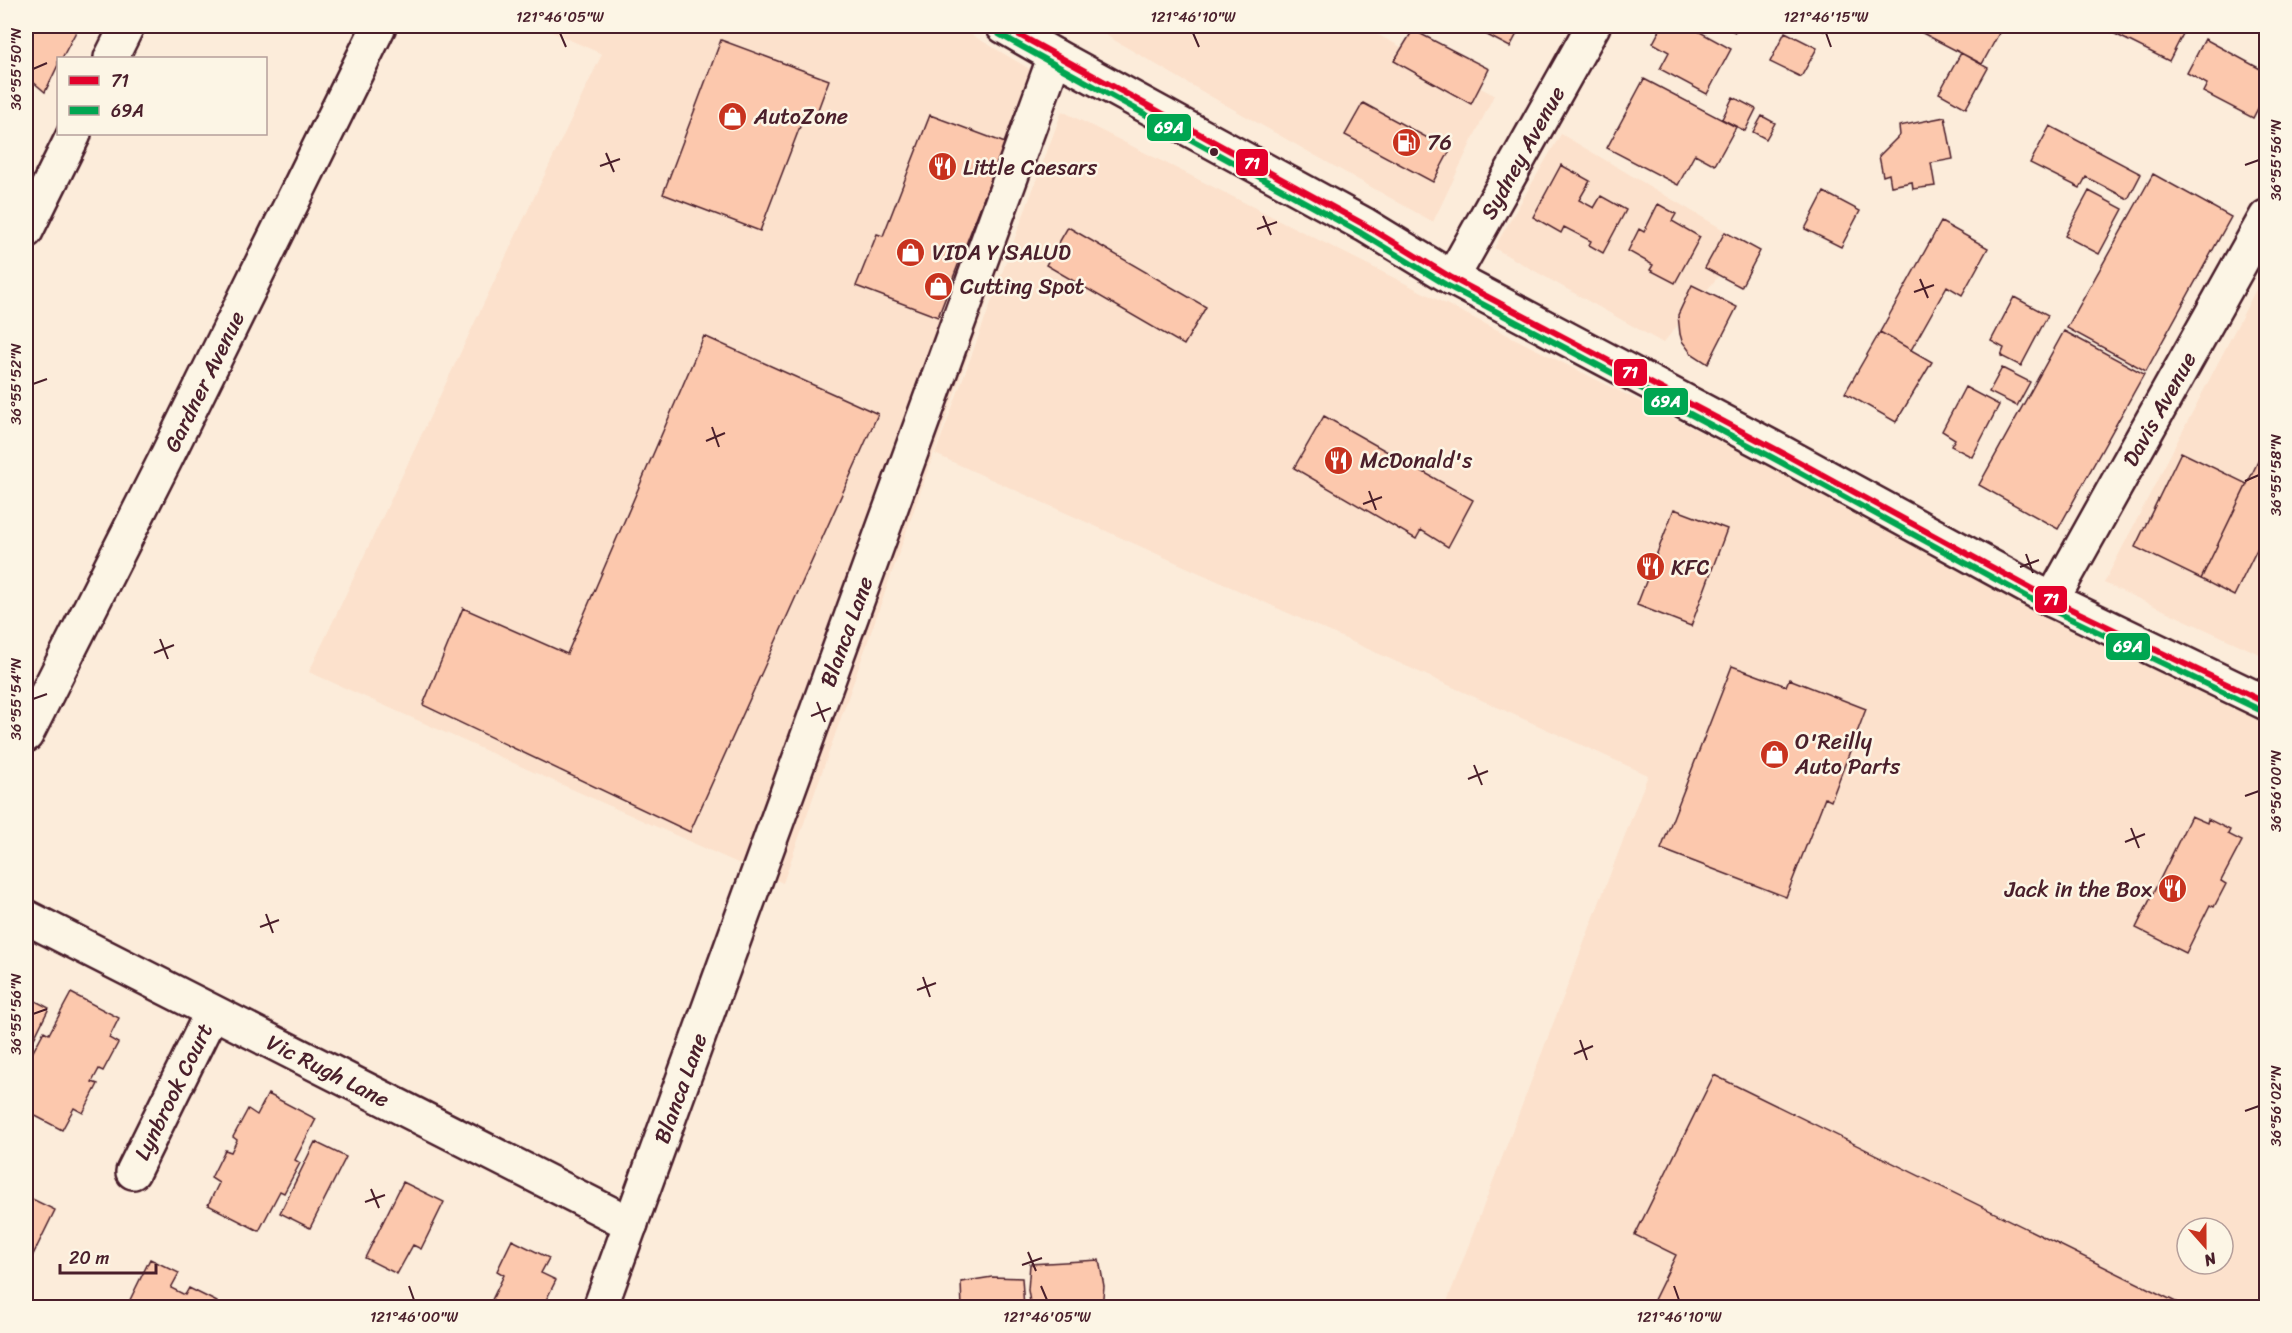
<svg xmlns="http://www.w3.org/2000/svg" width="2292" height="1333" viewBox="0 0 2292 1333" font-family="Sriracha,sans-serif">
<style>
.built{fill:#fce1cc;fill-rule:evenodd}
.building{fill:#fcc8ad;stroke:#4a1f2b;stroke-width:1.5}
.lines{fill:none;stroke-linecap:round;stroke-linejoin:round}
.street-casing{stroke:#4a1f2b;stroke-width:38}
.secondary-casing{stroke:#4a1f2b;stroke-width:38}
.street{stroke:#fcf5e5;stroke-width:33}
.secondary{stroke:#fcf5e5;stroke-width:33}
.bus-1-casing{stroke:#fcf5e5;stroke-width:10}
.bus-2-casing{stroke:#fcf5e5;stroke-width:10}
.bus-1{stroke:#e4002b;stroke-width:6}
.bus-2{stroke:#00a651;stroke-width:6}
.ticks{fill:none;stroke:#4a1f2b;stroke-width:2}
.bus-dot{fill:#4a1f2b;stroke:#fcf5e5;stroke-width:2}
.labels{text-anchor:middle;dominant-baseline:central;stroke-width:5;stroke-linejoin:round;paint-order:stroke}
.poi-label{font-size:22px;fill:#4a1f2b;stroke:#fcf5e5;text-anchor:start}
.street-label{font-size:22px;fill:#4a1f2b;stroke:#fcf5e5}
.line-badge{stroke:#fcf5e5;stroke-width:2}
.badge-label{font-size:16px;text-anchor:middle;font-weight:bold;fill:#fff}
.neatline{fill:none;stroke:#4a1f2b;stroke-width:2}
.ticks-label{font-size:15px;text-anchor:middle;fill:#4a1f2b}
</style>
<rect width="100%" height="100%" fill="#fcecda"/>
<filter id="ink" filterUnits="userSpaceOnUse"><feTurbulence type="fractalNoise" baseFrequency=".0167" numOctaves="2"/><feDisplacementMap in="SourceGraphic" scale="12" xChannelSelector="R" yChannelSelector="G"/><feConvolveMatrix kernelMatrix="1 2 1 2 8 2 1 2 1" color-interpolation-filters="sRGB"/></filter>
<g filter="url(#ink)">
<!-- built -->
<path class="built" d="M538 26H957L1062 88 783 883 309 672 602 54Z
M1090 26H1361L1494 95 1433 222 1217 100Z
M1062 111 2266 716V1307H1445L1648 775 935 454ZM2187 1228H2223V1264H2187Z
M1561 134 1746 243 1663 343 1494 248Z
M2266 270V657L2104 583Z"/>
<!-- building -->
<path class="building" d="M26 26H79L62 58H58V65L45 92 26 76Z
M1470 26H1521L1510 47Z
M1662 26H1689L1731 49 1707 94 1660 69 1669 52 1653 43Z
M1723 26H1738L1735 32Z
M1813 26H1827L1824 31Z
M1909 26H2003L1982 64Z
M2099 26H2187L2169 61Z
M1413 30 1489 69 1471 104 1394 61Z
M1785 32 1817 48 1801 77 1770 62Z
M2205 39 2266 72V93L2253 118 2203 92 2207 84 2187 73Z
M721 40 829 80 816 115 806 111 760 231 663 194Z
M1961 53 1988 68 1966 108 1939 93Z
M1644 79 1736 127 1715 165 1695 154 1678 185 1607 148Z
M1733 97 1756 109 1745 131 1722 119Z
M1363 103 1450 150 1433 182 1345 135Z
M930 115 1005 143 938 317 856 286 877 234 883 236Z
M1762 116 1775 123 1766 139 1753 132Z
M1945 117 1953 159 1931 163 1935 186 1913 189 1912 182 1891 186 1889 174 1883 176 1879 156 1900 135 1899 126Z
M2050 126 2141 174 2128 199 2086 177 2080 188 2030 163Z
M1561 165 1590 181 1579 200 1594 208 1601 196 1626 210 1603 253 1589 245 1591 241 1564 227 1561 233 1533 217Z
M2153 174 2231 217 2146 371 2067 328Z
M2089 191 2123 209 2099 254 2065 236Z
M1824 192 1860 211 1841 247 1805 229Z
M1658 204 1676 214 1672 221 1700 237 1675 283 1650 270 1653 265 1628 251 1639 229 1644 232Z
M1941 222 1988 248 1962 295 1947 286 1911 350 1880 332Z
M1068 227 1206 307 1184 345 1046 265Z
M1725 232 1760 251 1741 287 1705 268Z
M1692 285 1737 307 1708 364 1691 353 1682 341 1680 334 1678 315Z
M2014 297 2048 315 2021 366 2001 356 2004 348 1991 341Z
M2064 331 2144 374 2058 529 1979 485Z
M1880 332 1932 362 1896 422 1845 393Z
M704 336 878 414 690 832 423 705 463 608 567 654Z
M2002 368 2030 382 2017 406 1989 392Z
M1965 387 1999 405 1972 457 1951 446 1955 439 1942 431Z
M1324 416 1473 500 1448 547 1421 530 1416 539 1294 468Z
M2266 445V531L2234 596 2201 579Z
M2181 452 2247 484 2201 579 2135 547Z
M1674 509 1727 529 1691 626 1637 605Z
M1732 666 1786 686 1789 679 1866 709 1831 801 1825 798 1786 897 1661 849Z
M2191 816 2207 823 2208 819 2230 830 2228 834 2242 841 2221 881 2226 884 2214 907 2210 905 2186 953 2136 928Z
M71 993 119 1018 109 1038 118 1043 103 1071 99 1069 92 1082 98 1084 83 1113 74 1108 62 1130 26 1111V1077L32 1063 28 1061 44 1031 49 1034Z
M26 996 49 1008 26 1055Z
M1714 1075 2188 1308H1650L1676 1255 1635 1235Z
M268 1094 316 1119 295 1160 300 1163 284 1193 280 1191 259 1231 208 1205 219 1183 211 1178 225 1150 231 1152 237 1140 233 1137 248 1109 257 1115Z
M315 1142 346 1157 310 1228 280 1213Z
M403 1182 444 1202 421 1249 413 1245 397 1274 365 1258Z
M26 1196 55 1210 26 1269Z
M512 1240 549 1258 541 1273 556 1280 542 1308H488L504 1275 497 1271Z
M150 1259 179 1273 171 1288 185 1295 189 1288 217 1302 215 1308H126Z
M1099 1260 1104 1286 1102 1308H1031L1028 1290 1030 1264Z
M992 1277 1022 1278 1024 1308H962L961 1282Z"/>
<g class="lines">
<defs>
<g id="street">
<path d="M111 58 127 26"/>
<path d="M26 231 74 134"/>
<path id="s1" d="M1452 278 1593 26"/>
<path id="s2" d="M2052 600 2266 217"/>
<path id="s3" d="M26 735 165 460 379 26"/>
<path id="s4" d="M26 917 631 1224"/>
<path id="s5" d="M133 1172 212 1012"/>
<path id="s6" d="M600 1308 1055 56"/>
</g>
<path id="secondary" d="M1003 26 1055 56 1365 225 1452 278 1779 451 2052 600 2266 703"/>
</defs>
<!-- street casing -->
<use href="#street" class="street-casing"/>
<!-- secondary casing -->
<use href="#secondary" class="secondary-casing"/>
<!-- street -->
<use href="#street" class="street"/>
<!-- secondary -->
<use href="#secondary" class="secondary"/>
<defs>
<path id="bus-1" d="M1003 26 1365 225 1452 278 1779 451 2052 600 2266 703"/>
<path id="bus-2" d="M999 34 1361 233 1448 286 1775 459 2048 608 2262 711"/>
</defs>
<!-- bus-1 casing -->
<use href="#bus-1" class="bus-1-casing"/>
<!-- bus-2 casing -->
<use href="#bus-2" class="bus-2-casing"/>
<!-- bus-1 -->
<use href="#bus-1" class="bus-1"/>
<!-- bus-2 -->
<use href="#bus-2" class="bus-2"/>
</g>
</g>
<!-- ticks -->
<path class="ticks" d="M560 33 566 47M1193 33 1199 47M1826 33 1831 47M33 69 47 63M606 153 614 172M2245 165 2259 160M600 166 620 159M1263 216 1271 235M1257 229 1277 222M1920 279 1928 298M1914 292 1934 285M33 384 47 379M712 427 719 447M706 441 725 433M2245 481 2259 475M1369 491 1376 510M1363 504 1382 497M2026 554 2033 573M2020 567 2039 560M160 639 168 659M154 653 174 645M33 699 47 694M817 702 825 722M811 716 831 708M1474 765 1482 785M1468 779 1488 771M2245 796 2259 791M2131 828 2139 848M2125 842 2145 834M266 914 273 933M260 927 279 920M923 977 930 997M917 990 936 983M33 1014 47 1009M1580 1040 1587 1060M1574 1054 1593 1046M2245 1111 2259 1106M371 1189 379 1208M365 1202 385 1195M1028 1252 1036 1271M1022 1265 1042 1258M409 1286 414 1300M1041 1286 1047 1300M1674 1286 1679 1300"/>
<!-- icons -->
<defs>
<symbol id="shop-disc" viewBox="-11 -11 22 22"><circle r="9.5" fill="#c8321e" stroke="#fcf5e5"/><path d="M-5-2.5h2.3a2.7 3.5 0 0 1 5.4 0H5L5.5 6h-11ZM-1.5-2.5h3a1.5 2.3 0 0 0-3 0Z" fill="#fff"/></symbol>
<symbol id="fuel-disc" viewBox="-11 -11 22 22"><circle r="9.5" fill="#c8321e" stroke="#fcf5e5"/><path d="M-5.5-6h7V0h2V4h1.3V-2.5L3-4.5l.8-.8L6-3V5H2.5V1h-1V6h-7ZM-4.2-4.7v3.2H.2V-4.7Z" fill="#fff"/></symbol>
<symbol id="restaurant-disc" viewBox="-11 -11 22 22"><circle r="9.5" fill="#c8321e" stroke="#fcf5e5"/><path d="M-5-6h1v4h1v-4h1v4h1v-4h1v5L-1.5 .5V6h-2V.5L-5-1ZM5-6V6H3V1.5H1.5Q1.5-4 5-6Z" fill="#fff"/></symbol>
</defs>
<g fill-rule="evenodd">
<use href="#shop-disc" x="716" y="100" width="33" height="33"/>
<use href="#fuel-disc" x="1390" y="126" width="33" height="33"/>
<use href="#restaurant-disc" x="926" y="150" width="33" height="33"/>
<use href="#shop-disc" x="894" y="236" width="33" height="33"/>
<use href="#shop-disc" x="922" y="270" width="33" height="33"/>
<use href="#restaurant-disc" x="1322" y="444" width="33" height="33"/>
<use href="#restaurant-disc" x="1634" y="550" width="33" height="33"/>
<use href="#shop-disc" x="1758" y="738" width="33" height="33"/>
<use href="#restaurant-disc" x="2156" y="872" width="33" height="33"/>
</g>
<!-- markers -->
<circle class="bus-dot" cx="1214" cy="152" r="5"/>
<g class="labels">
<!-- poi labels -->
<g class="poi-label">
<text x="754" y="116">AutoZone</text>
<text x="1427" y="142">76</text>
<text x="963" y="167">Little Caesars</text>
<text x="932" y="252">VIDA Y SALUD</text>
<text x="960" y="286">Cutting Spot</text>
<text x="1360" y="460">McDonald's</text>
<text x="1671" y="567">KFC</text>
<text x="1795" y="741">O'Reilly<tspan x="1795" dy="25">Auto Parts</tspan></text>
<text x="2152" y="889" text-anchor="end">Jack in the Box</text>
</g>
<!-- street labels -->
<g class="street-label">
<text stroke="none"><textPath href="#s1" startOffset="144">Sydney Avenue</textPath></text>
<text stroke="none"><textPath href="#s3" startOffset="396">Gardner Avenue</textPath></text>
<text stroke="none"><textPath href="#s2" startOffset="219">Davis Avenue</textPath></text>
<text stroke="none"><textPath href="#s6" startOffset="720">Blanca Lane</textPath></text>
<text stroke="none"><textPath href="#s4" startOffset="339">Vic Rugh Lane</textPath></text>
<text stroke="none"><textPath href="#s6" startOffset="234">Blanca Lane</textPath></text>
<text stroke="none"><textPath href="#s5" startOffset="90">Lynbrook Court</textPath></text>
</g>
</g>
<g class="line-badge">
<rect x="1146" y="113" width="46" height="29" rx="6" fill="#00a651"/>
<rect x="1235" y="148" width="34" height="29" rx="6" fill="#e4002b"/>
<rect x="1613" y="358" width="35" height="29" rx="6" fill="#e4002b"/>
<rect x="1643" y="387" width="46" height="29" rx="6" fill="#00a651"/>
<rect x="2034" y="585" width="34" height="29" rx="6" fill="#e4002b"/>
<rect x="2105" y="632" width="46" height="29" rx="6" fill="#00a651"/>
</g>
<g class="badge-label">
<text x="1169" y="133">69A</text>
<text x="1252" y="169">71</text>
<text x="1630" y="378">71</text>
<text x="1666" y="407">69A</text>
<text x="2051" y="605">71</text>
<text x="2128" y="652">69A</text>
</g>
<!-- margin -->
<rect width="2292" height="1333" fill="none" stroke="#fcf5e5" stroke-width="66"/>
<!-- legend -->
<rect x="57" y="57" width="210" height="78" fill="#fcf5e5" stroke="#b59f9b" stroke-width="1.5"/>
<rect x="69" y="76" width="30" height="9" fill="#e4002b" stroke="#b59f9b" stroke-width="1.5"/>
<text x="111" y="87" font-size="18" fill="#4a1f2b">71</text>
<rect x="69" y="106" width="30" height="9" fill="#00a651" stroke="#b59f9b" stroke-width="1.5"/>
<text x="111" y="117" font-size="18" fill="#4a1f2b">69A</text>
<!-- north arrow -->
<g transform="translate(2205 1246) rotate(159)"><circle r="28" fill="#fcf5e5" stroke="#b59f9b" stroke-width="1.5"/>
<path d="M0-4.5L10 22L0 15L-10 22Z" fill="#c8321e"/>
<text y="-9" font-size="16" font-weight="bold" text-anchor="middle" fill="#4a1f2b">N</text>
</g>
<!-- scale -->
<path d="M60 1264v9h96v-9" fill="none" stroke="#4a1f2b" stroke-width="3"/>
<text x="69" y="1264" font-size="18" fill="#4a1f2b" stroke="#fcf5e5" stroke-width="4.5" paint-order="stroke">20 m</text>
<rect x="33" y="33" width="2226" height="1267" class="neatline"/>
<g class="ticks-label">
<text x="560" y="22">121°46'05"W</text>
<text x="1193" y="22">121°46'10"W</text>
<text x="1826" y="22">121°46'15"W</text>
<text transform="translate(16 69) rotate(-90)" y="5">36°55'50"N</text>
<text transform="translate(2276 160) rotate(-90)" y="5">36°55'56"N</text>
<text transform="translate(16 384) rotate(-90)" y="5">36°55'52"N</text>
<text transform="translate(2276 475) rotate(-90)" y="5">36°55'58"N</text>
<text transform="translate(16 699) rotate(-90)" y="5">36°55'54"N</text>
<text transform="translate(2276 791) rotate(-90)" y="5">36°56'00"N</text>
<text transform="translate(16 1014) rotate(-90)" y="5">36°55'56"N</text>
<text transform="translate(2276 1106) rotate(-90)" y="5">36°56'02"N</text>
<text x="414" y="1322">121°46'00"W</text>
<text x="1047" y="1322">121°46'05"W</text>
<text x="1679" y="1322">121°46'10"W</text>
</g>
</svg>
